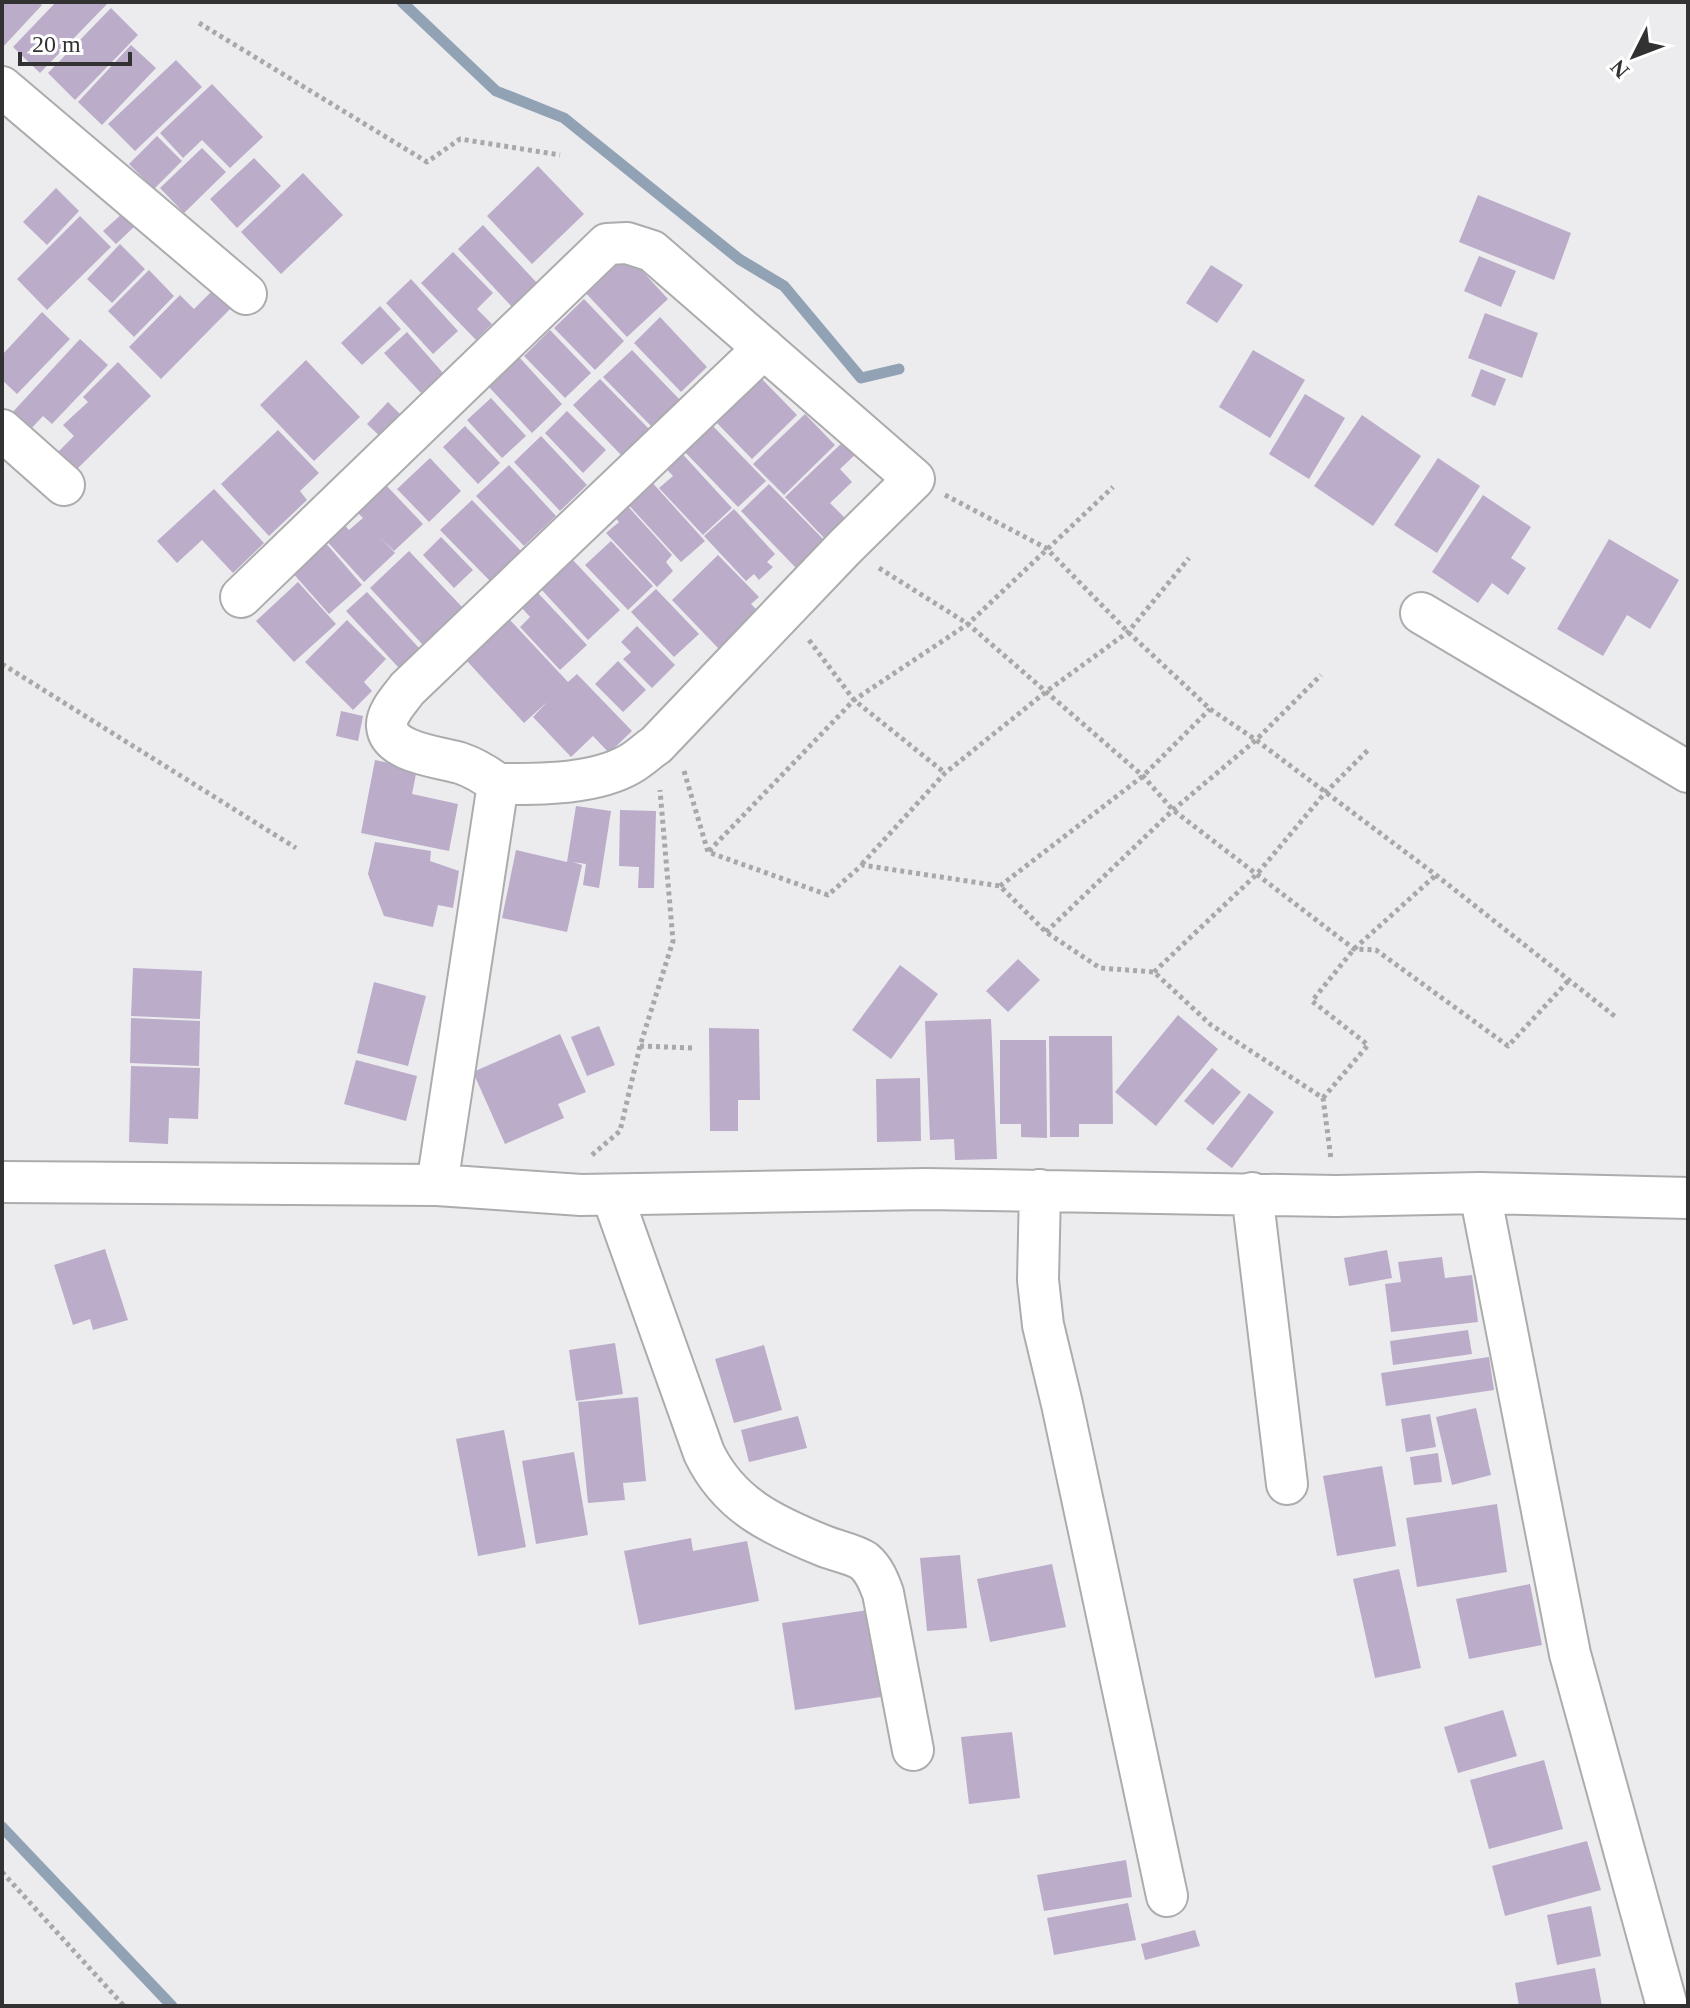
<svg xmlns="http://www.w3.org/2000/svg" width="1690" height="2008" viewBox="0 0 1690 2008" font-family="Georgia,serif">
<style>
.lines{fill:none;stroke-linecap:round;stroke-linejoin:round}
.stream{stroke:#92a2b5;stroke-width:11}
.building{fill:#bbacca}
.minor-casing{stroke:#acacae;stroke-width:44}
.path{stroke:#a8a8a9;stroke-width:5;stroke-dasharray:4 4;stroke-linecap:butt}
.minor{stroke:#fff;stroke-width:40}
</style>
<rect width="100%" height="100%" fill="#ececee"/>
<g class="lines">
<!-- stream -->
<path class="stream" d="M402 2 496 91 564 118 739 259 784 286 861 378 899 369
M2 1827 172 2006"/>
</g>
<!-- building -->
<path class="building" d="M2 2H38L42 5 2 48Z
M56 2H109L40 73 13 47Z
M111 8 138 35 75 100 48 73Z
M131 45 156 68 102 125 78 102Z
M176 60 202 87 135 151 108 124Z
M212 84 263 137 230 168 202 140 183 158 160 133Z
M157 136 182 161 154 189 129 164Z
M202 148 226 172 184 213 160 188Z
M254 158 281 186 237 228 210 199Z
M538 166 584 214 532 264 487 216Z
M303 173 343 215 281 274 241 232Z
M56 188 79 211 47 245 23 222Z
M1478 195 1571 233 1554 280 1459 242Z
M124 212 136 225 116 244 103 231Z
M80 216 111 247 47 310 17 279Z
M483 225 537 283 512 307 458 249Z
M120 244 145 269 112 303 87 279Z
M622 249 668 299 627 337 581 288Z
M453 252 493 293 477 309 492 324 476 340 421 283Z
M1479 256 1516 271 1501 307 1464 291Z
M1211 265 1243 285 1217 323 1186 303Z
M149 270 174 296 134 337 108 311Z
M411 279 458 331 433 354 386 303Z
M214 289 232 307 161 379 129 347 180 295 194 309Z
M584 299 624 341 595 370 554 328Z
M380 306 401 329 362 365 341 343Z
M42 312 70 339 17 394 2 380V355Z
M1485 313 1538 333 1522 378 1468 358Z
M660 317 707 367 681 392 634 343Z
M550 330 591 373 565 398 524 356Z
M407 332 443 373 421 393 384 353Z
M80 339 108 365 52 424 43 416 28 432 10 415Z
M632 350 680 400 652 427 603 377Z
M1253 350 1305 380 1270 438 1219 407Z
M519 357 562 404 532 433 488 386Z
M306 360 360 417 314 461 260 405Z
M118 362 151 396 76 470 58 452 74 436 63 425 88 402 83 397Z
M1481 369 1506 379 1495 406 1471 396Z
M761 378 797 415 752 459 716 422Z
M600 379 649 429 622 456 573 405Z
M1305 394 1345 418 1309 479 1269 454Z
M491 398 526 436 502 458 467 420Z
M388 402 405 419 385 441 367 424Z
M567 411 606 450 583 473 545 433Z
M805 414 835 445 784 495 753 464Z
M1362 415 1421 456 1373 526 1314 486Z
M709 422 766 481 738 507 682 449Z
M465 426 500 463 478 484 443 447Z
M278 430 319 473 300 491 307 500 269 536 221 484Z
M541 436 587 485 560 511 514 462Z
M846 439 859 451 840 469 852 482 830 503 848 521 827 541 785 497Z
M677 448 732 508 703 535 659 488 673 476 661 463Z
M430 458 461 491 429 522 397 489Z
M1438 458 1480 486 1437 553 1394 525Z
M509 465 556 516 524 546 476 496Z
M649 479 705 541 681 562 625 501Z
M383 482 423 524 394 551 379 536 395 553 364 582 323 537 340 520 349 530 363 518 354 509Z
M769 484 826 542 797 569 741 511Z
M214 489 264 543 233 573 202 540 177 563 157 541Z
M1483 495 1531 527 1511 558 1526 568 1508 595 1492 583 1478 603 1432 572Z
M472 500 521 551 490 581 440 530Z
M624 502 672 555 666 562 673 571 657 587 606 533 619 522 611 513Z
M734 509 775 554 767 562 773 567 759 580 754 574 746 581 704 536Z
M441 537 473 570 454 588 423 555Z
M1609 539 1679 580 1650 629 1627 615 1603 656 1557 629Z
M324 541 362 585 329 614 291 571Z
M611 541 653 586 628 610 585 565Z
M409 551 463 608 423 645 370 588Z
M718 555 759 597 751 604 757 610 719 649 672 600Z
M571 558 620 610 588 640 540 588Z
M298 582 336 624 294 662 256 621Z
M656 589 699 634 674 657 631 612Z
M367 592 420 649 399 668 346 611Z
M537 592 587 645 560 670 520 627 530 617 521 607Z
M347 620 386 659 364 682 372 691 353 710 305 662Z
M510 620 568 682 577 674 632 731 609 753 593 736 571 757 533 717 547 702 524 723 467 661Z
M637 626 675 665 652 688 623 659 631 652 621 642Z
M618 661 646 690 623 712 595 684Z
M341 711 363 716 358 741 336 736Z
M375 760 417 769 412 794 458 804 449 851 361 833Z
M576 806 611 811 599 888 583 885 586 864 573 862 582 865 567 932 502 918 516 850 567 862Z
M620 810 656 811 654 888H638L639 867 619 866Z
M375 842 431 851 430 861 459 871 453 908 438 905 433 927 384 916 368 874Z
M1018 959 1040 980 1008 1012 986 991Z
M900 965 938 994 891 1059 852 1030Z
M133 968 202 971 200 1019 131 1016Z
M374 982 426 996 408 1066 357 1053Z
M1178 1015 1218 1049 1156 1126 1115 1092Z
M131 1018 200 1021 199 1066 130 1063Z
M991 1019 997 1159 955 1160 954 1139 930 1140 925 1021Z
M599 1026 615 1065 587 1076 571 1037Z
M709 1028 759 1029 760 1100H738V1131H710Z
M560 1034 586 1092 558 1104 564 1118 505 1144 473 1072Z
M1049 1036H1112L1113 1124H1079V1137H1050Z
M1000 1040H1046L1047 1138 1021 1137V1124H1000Z
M356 1060 417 1076 406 1121 344 1104Z
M131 1066 200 1068 198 1119 169 1118 168 1144 129 1142Z
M1212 1068 1241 1092 1213 1125 1184 1101Z
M920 1078 921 1141 877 1142 876 1079Z
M1249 1093 1274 1112 1232 1168 1206 1149Z
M105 1249 128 1320 93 1330 90 1319 73 1325 54 1265Z
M1387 1250 1392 1278 1349 1286 1344 1258Z
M1442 1257 1445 1278 1472 1275 1478 1322 1391 1332 1385 1284 1401 1282 1398 1262Z
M1468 1330 1472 1354 1393 1365 1390 1341Z
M615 1343 623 1394 576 1401 569 1350Z
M764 1345 782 1410 734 1423 715 1359Z
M1489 1357 1494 1390 1386 1406 1381 1373Z
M638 1397 646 1481 623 1483 625 1500 588 1503 578 1402Z
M1476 1408 1491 1475 1452 1485 1436 1417Z
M1430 1414 1436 1447 1406 1452 1401 1419Z
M798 1416 807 1448 749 1462 741 1430Z
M504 1430 526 1547 478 1556 456 1439Z
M574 1452 588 1535 536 1544 522 1461Z
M1438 1453 1442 1482 1414 1485 1410 1457Z
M1382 1466 1396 1546 1337 1556 1323 1476Z
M1497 1504 1507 1572 1417 1587 1406 1518Z
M691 1538 693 1551 747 1541 759 1601 639 1625 624 1551Z
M960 1555 967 1628 927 1631 920 1558Z
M1052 1564 1066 1627 990 1642 977 1579Z
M1399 1569 1421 1668 1375 1678 1353 1579Z
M1530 1584 1542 1645 1469 1659 1456 1599Z
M868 1610 881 1697 795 1710 782 1623Z
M1503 1710 1517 1756 1458 1773 1444 1727Z
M1012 1732 1020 1798 969 1804 961 1737Z
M1544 1760 1563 1829 1489 1849 1470 1780Z
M1587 1841 1601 1890 1505 1916 1492 1866Z
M1126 1860 1132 1897 1044 1911 1037 1875Z
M1128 1903 1136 1940 1054 1955 1047 1918Z
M1591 1906 1601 1956 1557 1965 1547 1915Z
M1195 1930 1200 1946 1145 1960 1141 1944Z
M1595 1968 1602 2006H1519L1515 1983Z"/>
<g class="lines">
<defs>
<path id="minor" d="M2 87 246 294
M2 430 64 485
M241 597 607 244 627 243 652 251 914 479 845 547 656 745C647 751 639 759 630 764 594 785 539 784 498 784
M1421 613 1688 772
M2 1182 437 1185 581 1195 926 1189 1336 1196 1480 1193 1688 1198
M437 1185 498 784C486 775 475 768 460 763 440 757 389 753 387 726 386 713 400 699 407 689L764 348
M1040 1190 1038 1280 1043 1325 1062 1404 1167 1896
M1252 1193 1287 1484
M1480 1193 1570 1654 1667 2006
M612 1195 704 1453C729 1505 772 1525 824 1546 836 1551 854 1554 864 1561 874 1569 879 1582 883 1593L913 1750"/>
</defs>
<!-- minor casing -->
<use href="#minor" class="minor-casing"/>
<!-- path -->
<path class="path" d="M199 23 427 162 460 139 560 155
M945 495 1046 548 1128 632 1210 709 1256 740 1436 875 1617 1018
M879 568 968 624 1143 776 1173 810 1354 949 1376 950 1508 1046 1570 979
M809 640 854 700 945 773
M2 664 296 848
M684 771 708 852 828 895 862 865 1000 886 1046 932 1100 968 1154 972 1211 1025 1323 1098 1331 1159
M709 851 854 700 968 624 1113 487
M862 864 945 773 1047 691 1128 632 1189 558
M1000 886 1143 776 1210 709
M1046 932 1173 810 1256 740 1321 675
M1154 972 1257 874 1324 794 1369 749
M640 1046 693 1048
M1323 1098 1368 1045 1312 1001 1354 949 1436 875
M592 1155 620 1131 640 1046 673 941 660 790
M2 1872 124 2006"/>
<!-- minor -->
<use href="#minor" class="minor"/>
</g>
<!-- border -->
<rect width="1690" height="2008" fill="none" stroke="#323232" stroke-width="8"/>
<!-- north arrow -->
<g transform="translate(1634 56) rotate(228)" stroke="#ffffff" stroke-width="6" paint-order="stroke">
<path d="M0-6L14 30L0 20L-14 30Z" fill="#323232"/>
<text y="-12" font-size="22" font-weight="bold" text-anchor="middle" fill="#323232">N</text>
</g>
<!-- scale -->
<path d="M20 52v12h110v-12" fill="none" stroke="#323232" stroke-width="4"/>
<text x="32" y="52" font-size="24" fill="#323232" stroke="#ffffff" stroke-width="6" paint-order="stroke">20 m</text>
</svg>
